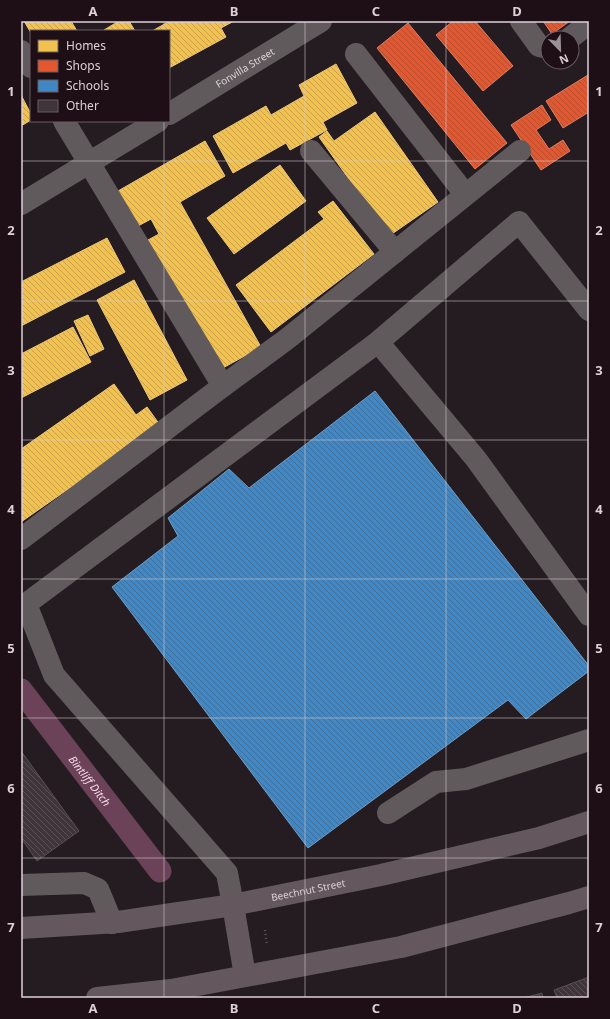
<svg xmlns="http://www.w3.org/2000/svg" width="610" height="1019" viewBox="0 0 610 1019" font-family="'Noto Sans',sans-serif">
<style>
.homes{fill:url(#homes-back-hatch);stroke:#ecc677}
.shops{fill:url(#shops-back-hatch);stroke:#e27c60}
.schools{fill:url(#schools-back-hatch);stroke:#6e9eca}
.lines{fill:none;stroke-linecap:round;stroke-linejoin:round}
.canal{stroke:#6b4258;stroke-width:23}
.building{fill:url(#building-back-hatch);stroke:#574f53}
.path{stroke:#5c5659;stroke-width:2.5;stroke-dasharray:1 3;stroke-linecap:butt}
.minor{stroke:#615a5d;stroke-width:22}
.major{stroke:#64585e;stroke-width:22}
.grid{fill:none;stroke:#ddd1d6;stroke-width:1;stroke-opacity:0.55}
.labels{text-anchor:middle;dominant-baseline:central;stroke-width:4;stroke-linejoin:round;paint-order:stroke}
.street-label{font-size:10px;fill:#ddd1d6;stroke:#1e0f17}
.water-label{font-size:11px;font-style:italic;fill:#f9d9e8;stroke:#1e0f17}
.neatline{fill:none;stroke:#ddd1d6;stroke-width:1.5}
.grid-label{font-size:13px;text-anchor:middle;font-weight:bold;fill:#ddd1d6}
</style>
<defs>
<pattern id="homes-back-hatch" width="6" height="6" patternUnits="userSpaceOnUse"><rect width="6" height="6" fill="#f2c14e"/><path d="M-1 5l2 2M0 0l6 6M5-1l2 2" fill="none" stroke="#c6a04a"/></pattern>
<pattern id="shops-back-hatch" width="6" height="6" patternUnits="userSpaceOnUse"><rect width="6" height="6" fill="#e4572e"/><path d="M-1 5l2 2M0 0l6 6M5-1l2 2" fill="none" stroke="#b35033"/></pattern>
<pattern id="schools-back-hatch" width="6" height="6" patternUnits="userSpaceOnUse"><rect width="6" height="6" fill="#3f88c5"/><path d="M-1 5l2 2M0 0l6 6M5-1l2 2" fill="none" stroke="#406e96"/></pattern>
<pattern id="building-back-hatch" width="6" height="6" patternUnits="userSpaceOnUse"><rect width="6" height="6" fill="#3f343a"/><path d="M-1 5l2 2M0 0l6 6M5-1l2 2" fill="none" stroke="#5a5056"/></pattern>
</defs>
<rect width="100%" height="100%" fill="#241c20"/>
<!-- homes -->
<path class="homes" d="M24 21H71L77 31H31V33Z
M119 21H129L135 31H105L104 30Z
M170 21H234L221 28 226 37 169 68V31H152Z
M336 64 357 103 323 122 327 130 290 150 286 143 233 173 213 136 266 106 271 115 304 96 299 85Z
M21 95 31 114V120L21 126Z
M375 112 438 202 389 236 319 137 327 131 334 141Z
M205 141 225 176 180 202 261 347 221 369 148 240 159 234 151 219 138 226 118 191Z
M280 165 306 201 234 254 207 218Z
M333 201 374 254 271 332 236 285 324 219 318 212Z
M107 238 125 272 21 326V282Z
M134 280 187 380 150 400 97 300Z
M88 315 104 349 90 356 74 321Z
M73 327 91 362 21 398V354Z
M114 384 136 415 147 407 160 425 21 522V449Z"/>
<!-- shops -->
<path class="shops" d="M453 21H475L513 66 483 91 436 35Z
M543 21H570L552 34Z
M408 23 507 143 475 169 377 48Z
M588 75 589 112 563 128 546 101Z
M542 105 551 120 536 130 549 149 563 140 570 151 541 170 511 125Z"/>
<!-- schools -->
<path class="schools" d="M375 391 589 666V671L526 719 508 700 308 848 112 587 178 536 168 518 229 469 249 488Z"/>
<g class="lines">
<!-- canal -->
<path class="canal" id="s1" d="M21 690 160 871"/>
</g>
<!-- building -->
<path class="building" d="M21 751 79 831 37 861 21 838Z
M589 977V998H557L554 990Z
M542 993 543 998H523Z"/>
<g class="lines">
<!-- path -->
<path class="path" d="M265 930 267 946"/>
<!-- minor -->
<g class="minor">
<path d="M521 21 539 46 548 48"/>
<path d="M570 38 589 23"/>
<path d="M21 51 31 67"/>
<path d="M356 54 465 194"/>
<path id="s2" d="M169 114 321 21"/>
<path d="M64 121 223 386"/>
<path d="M311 151 395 252"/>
<path d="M21 204 158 121"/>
<path d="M378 342 476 459 589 615"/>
<path d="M21 539 223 386 287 339 520 151"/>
<path d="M388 813 436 782 466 779 589 740"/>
<path d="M21 885 84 883 98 889 112 923"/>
<path d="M233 905 227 873 54 675 26 604 378 342 519 222 589 310"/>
</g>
<!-- major -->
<g class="major">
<path d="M233 905 245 976"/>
<path id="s3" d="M21 928 118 922 233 905 381 875 539 838 589 822"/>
<path d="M97 998 171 990 401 947 569 903 589 897"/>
</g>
</g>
<!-- grid -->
<path class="grid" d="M164 21V31M305 21V998M446 21V998M164 121V998M21 161H589M21 301H589M21 440H589M21 579H589M21 718H589M21 858H589"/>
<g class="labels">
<!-- street labels -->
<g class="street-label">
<text stroke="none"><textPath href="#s2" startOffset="89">Fonvilla Street</textPath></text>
<text stroke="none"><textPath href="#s3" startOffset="290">Beechnut Street</textPath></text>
</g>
<!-- water labels -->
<g class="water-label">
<text stroke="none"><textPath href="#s1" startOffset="114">Bintliff Ditch</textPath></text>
</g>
</g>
<!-- border -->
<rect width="610" height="1019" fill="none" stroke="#1e0f17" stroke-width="44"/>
<!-- legend -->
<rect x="30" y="30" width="140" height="92" fill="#1e0f17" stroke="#6a5d63"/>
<rect x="38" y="40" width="20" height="12" fill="#f2c14e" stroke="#6a5d63"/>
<text x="66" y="50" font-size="12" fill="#ddd1d6">Homes</text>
<rect x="38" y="60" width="20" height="12" fill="#e4572e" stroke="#6a5d63"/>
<text x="66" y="70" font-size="12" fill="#ddd1d6">Shops</text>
<rect x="38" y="80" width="20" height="12" fill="#3f88c5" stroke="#6a5d63"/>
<text x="66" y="90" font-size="12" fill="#ddd1d6">Schools</text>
<rect x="38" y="100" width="20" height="12" fill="#3f343a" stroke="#6a5d63"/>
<text x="66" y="110" font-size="12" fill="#ddd1d6">Other</text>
<!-- north arrow -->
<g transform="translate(560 50) rotate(157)"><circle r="19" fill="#1e0f17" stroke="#6a5d63"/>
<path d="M0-3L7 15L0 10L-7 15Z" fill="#9c9296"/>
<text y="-6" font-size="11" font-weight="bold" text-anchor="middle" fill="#ddd1d6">N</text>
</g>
<rect x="22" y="22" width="566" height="975" class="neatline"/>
<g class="grid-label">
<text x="93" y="16">A</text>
<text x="234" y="16">B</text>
<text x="376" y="16">C</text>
<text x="517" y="16">D</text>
<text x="11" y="96">1</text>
<text x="599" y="96">1</text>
<text x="11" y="235">2</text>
<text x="599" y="235">2</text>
<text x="11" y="375">3</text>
<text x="599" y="375">3</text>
<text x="11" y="514">4</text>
<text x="599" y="514">4</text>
<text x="11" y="653">5</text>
<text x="599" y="653">5</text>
<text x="11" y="793">6</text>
<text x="599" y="793">6</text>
<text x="11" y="932">7</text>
<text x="599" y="932">7</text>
<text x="93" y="1013">A</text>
<text x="234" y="1013">B</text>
<text x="376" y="1013">C</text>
<text x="517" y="1013">D</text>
</g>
</svg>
